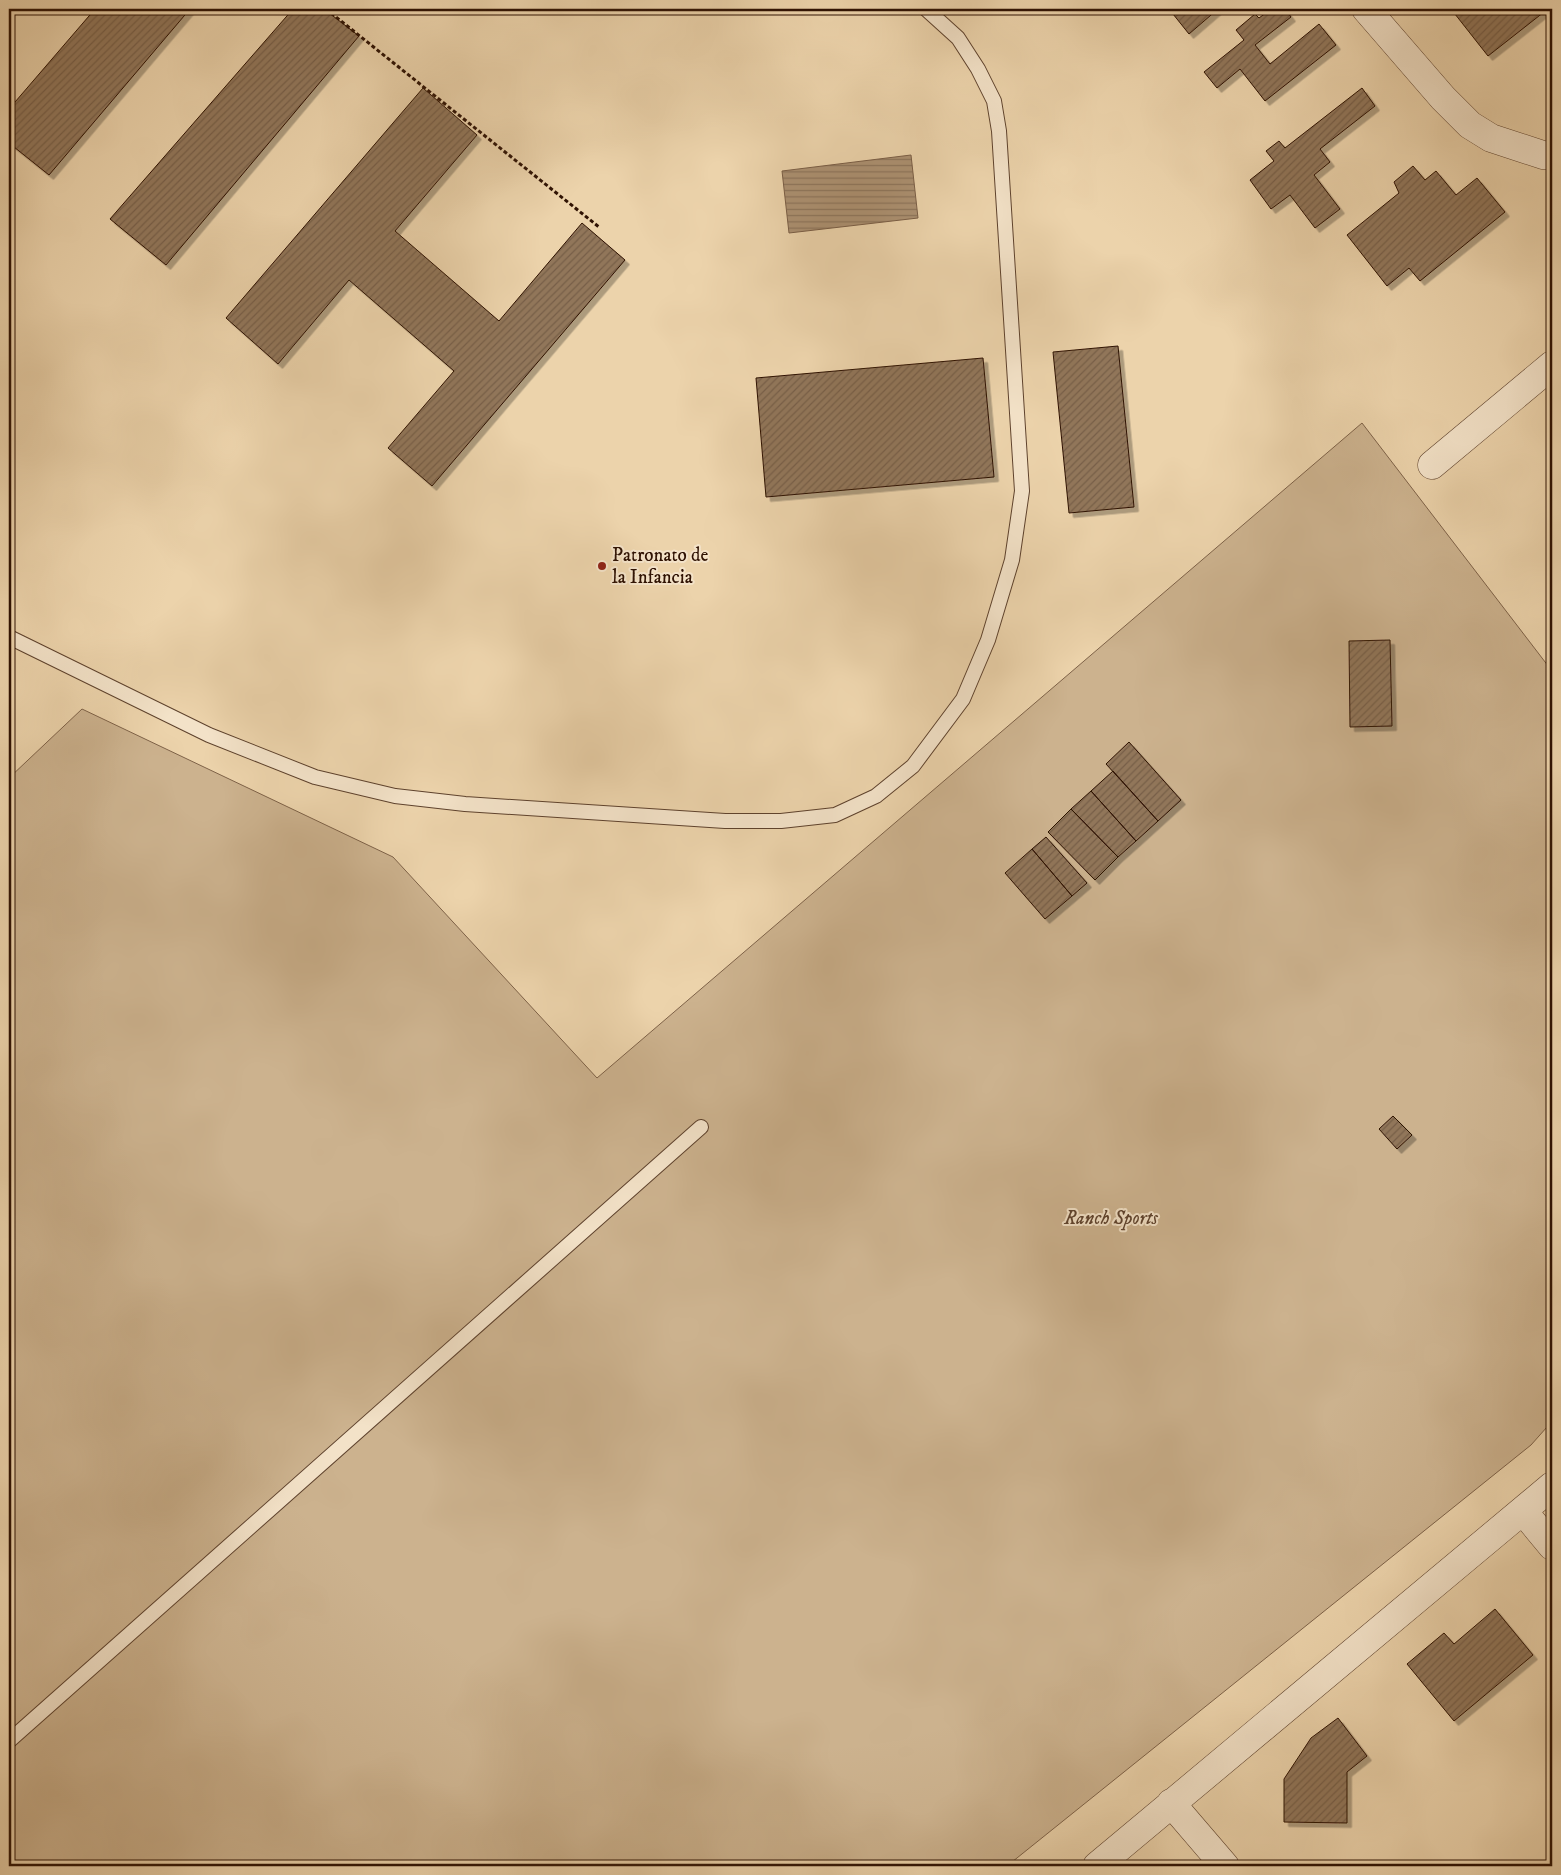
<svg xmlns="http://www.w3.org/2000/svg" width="1561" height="1875" viewBox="0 0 1561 1875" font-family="'IM FELL DW Pica',serif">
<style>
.green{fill:#ccb28e;stroke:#7e6248}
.water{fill:url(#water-rules);stroke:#7a5e46}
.building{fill:url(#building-hatch);stroke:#2f1203;filter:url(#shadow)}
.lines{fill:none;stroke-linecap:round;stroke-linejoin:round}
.lane-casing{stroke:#5e422d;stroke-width:16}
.street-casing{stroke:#5e422d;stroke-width:29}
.path{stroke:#2f1203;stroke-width:3;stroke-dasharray:4 2.5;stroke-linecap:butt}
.lane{stroke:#f3e2c8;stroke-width:14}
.street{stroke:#f3e2c8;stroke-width:28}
.poi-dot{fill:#8f2418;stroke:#f3e2c8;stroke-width:2}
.labels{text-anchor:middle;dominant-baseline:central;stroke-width:4;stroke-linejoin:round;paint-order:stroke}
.poi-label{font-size:19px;fill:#2f1203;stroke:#f3e2c8;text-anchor:start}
.park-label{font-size:19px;font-style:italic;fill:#5e422d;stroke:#f3e2c8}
</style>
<defs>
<pattern id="water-rules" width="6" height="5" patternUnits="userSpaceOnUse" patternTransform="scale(1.25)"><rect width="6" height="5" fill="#ac9172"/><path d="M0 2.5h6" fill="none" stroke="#8c755b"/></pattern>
<pattern id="building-hatch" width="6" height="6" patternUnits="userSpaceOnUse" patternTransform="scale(1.25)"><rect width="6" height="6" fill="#91765a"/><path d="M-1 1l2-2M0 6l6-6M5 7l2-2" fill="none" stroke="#775f48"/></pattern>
<filter id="shadow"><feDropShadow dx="4.5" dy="4.5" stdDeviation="0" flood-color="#0004"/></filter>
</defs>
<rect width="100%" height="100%" fill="#ecd3ab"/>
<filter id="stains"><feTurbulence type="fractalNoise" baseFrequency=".004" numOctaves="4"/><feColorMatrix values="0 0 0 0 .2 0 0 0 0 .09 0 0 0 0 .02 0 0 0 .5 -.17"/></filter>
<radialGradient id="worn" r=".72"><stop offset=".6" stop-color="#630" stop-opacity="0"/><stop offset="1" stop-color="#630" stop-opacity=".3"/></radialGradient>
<!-- green -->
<path class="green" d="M1362 423 1552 671V1413L1547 1427 1531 1445 1007 1866H9V778L82 709 393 857 597 1078Z"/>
<!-- water -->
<path class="water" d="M911 155 918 218 789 233 782 171Z"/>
<!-- building -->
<path class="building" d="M95 9H190L49 175 9 143V109Z
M293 9H324L359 36 166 265 110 219Z
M1169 9H1218L1189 34Z
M1271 9H1285L1291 17 1255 45 1270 64 1319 24 1336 45 1265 101 1240 69 1217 88 1204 72 1244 40 1236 30 1255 14 1259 18Z
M1451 9H1542L1544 12 1488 56Z
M423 88 477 135 395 231 499 321 582 223 625 260 432 486 388 448 454 371 349 280 278 364 226 318Z
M1362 88 1375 106 1320 149 1330 162 1314 175 1340 209 1315 228 1290 195 1271 209 1250 180 1274 161 1266 151 1279 141 1285 148Z
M1413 166 1425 180 1436 171 1456 195 1477 178 1505 212 1420 281 1409 268 1387 286 1347 235 1399 193 1394 182Z
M1118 346 1134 507 1069 513 1053 352Z
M983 358 994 477 766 497 756 378Z
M1390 640 1392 726 1350 727 1349 641Z
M1129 742 1181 800 1158 821 1106 764Z
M1113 771 1158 821 1136 841 1091 791Z
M1091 791 1136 841 1118 857 1071 809Z
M1071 809 1118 857 1095 880 1048 832Z
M1046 837 1087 883 1072 896 1032 849Z
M1032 849 1072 896 1045 919 1005 873Z
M1393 1116 1412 1135 1397 1149 1379 1129Z
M1495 1609 1533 1655 1454 1721 1407 1664 1444 1633 1454 1644Z
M1338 1718 1367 1756 1347 1772V1823L1284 1822V1779L1311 1738Z"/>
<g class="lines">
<defs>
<path id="lane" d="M9 637 209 735 315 777 395 796 465 804 725 821H781L835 815 876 796 913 766 963 699 988 640 1012 560 1022 491 999 131 994 101 978 69 958 38 926 9
M9 1741 701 1127"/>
<path id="street" d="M1366 9 1443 98 1470 125 1491 138 1543 155 1552 156
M1432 465 1552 365
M1523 1511 1552 1546
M1171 1803 1225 1866
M1097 1866 1552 1486"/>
</defs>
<!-- lane casing -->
<use href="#lane" class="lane-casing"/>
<!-- street casing -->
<use href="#street" class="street-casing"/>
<!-- path -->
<path class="path" d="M326 9 599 227"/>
<!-- lane -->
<use href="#lane" class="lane"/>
<!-- street -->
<use href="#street" class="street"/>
</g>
<!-- markers -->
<circle class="poi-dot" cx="602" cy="566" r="5"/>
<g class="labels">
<!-- poi labels -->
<g class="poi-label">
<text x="612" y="555">Patronato de<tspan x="612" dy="22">la Infancia</tspan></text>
</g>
<!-- park labels -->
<g class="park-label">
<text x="1111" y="1218">Ranch Sports</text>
</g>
</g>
<!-- margin -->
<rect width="1561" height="1875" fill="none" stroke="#ecd3ab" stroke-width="30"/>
<rect x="10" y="10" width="1541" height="1855" fill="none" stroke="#2f1203" stroke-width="2.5"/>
<rect x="15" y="15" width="1531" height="1845" fill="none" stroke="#2f1203"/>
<rect width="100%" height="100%" filter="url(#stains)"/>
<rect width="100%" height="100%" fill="url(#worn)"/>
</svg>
